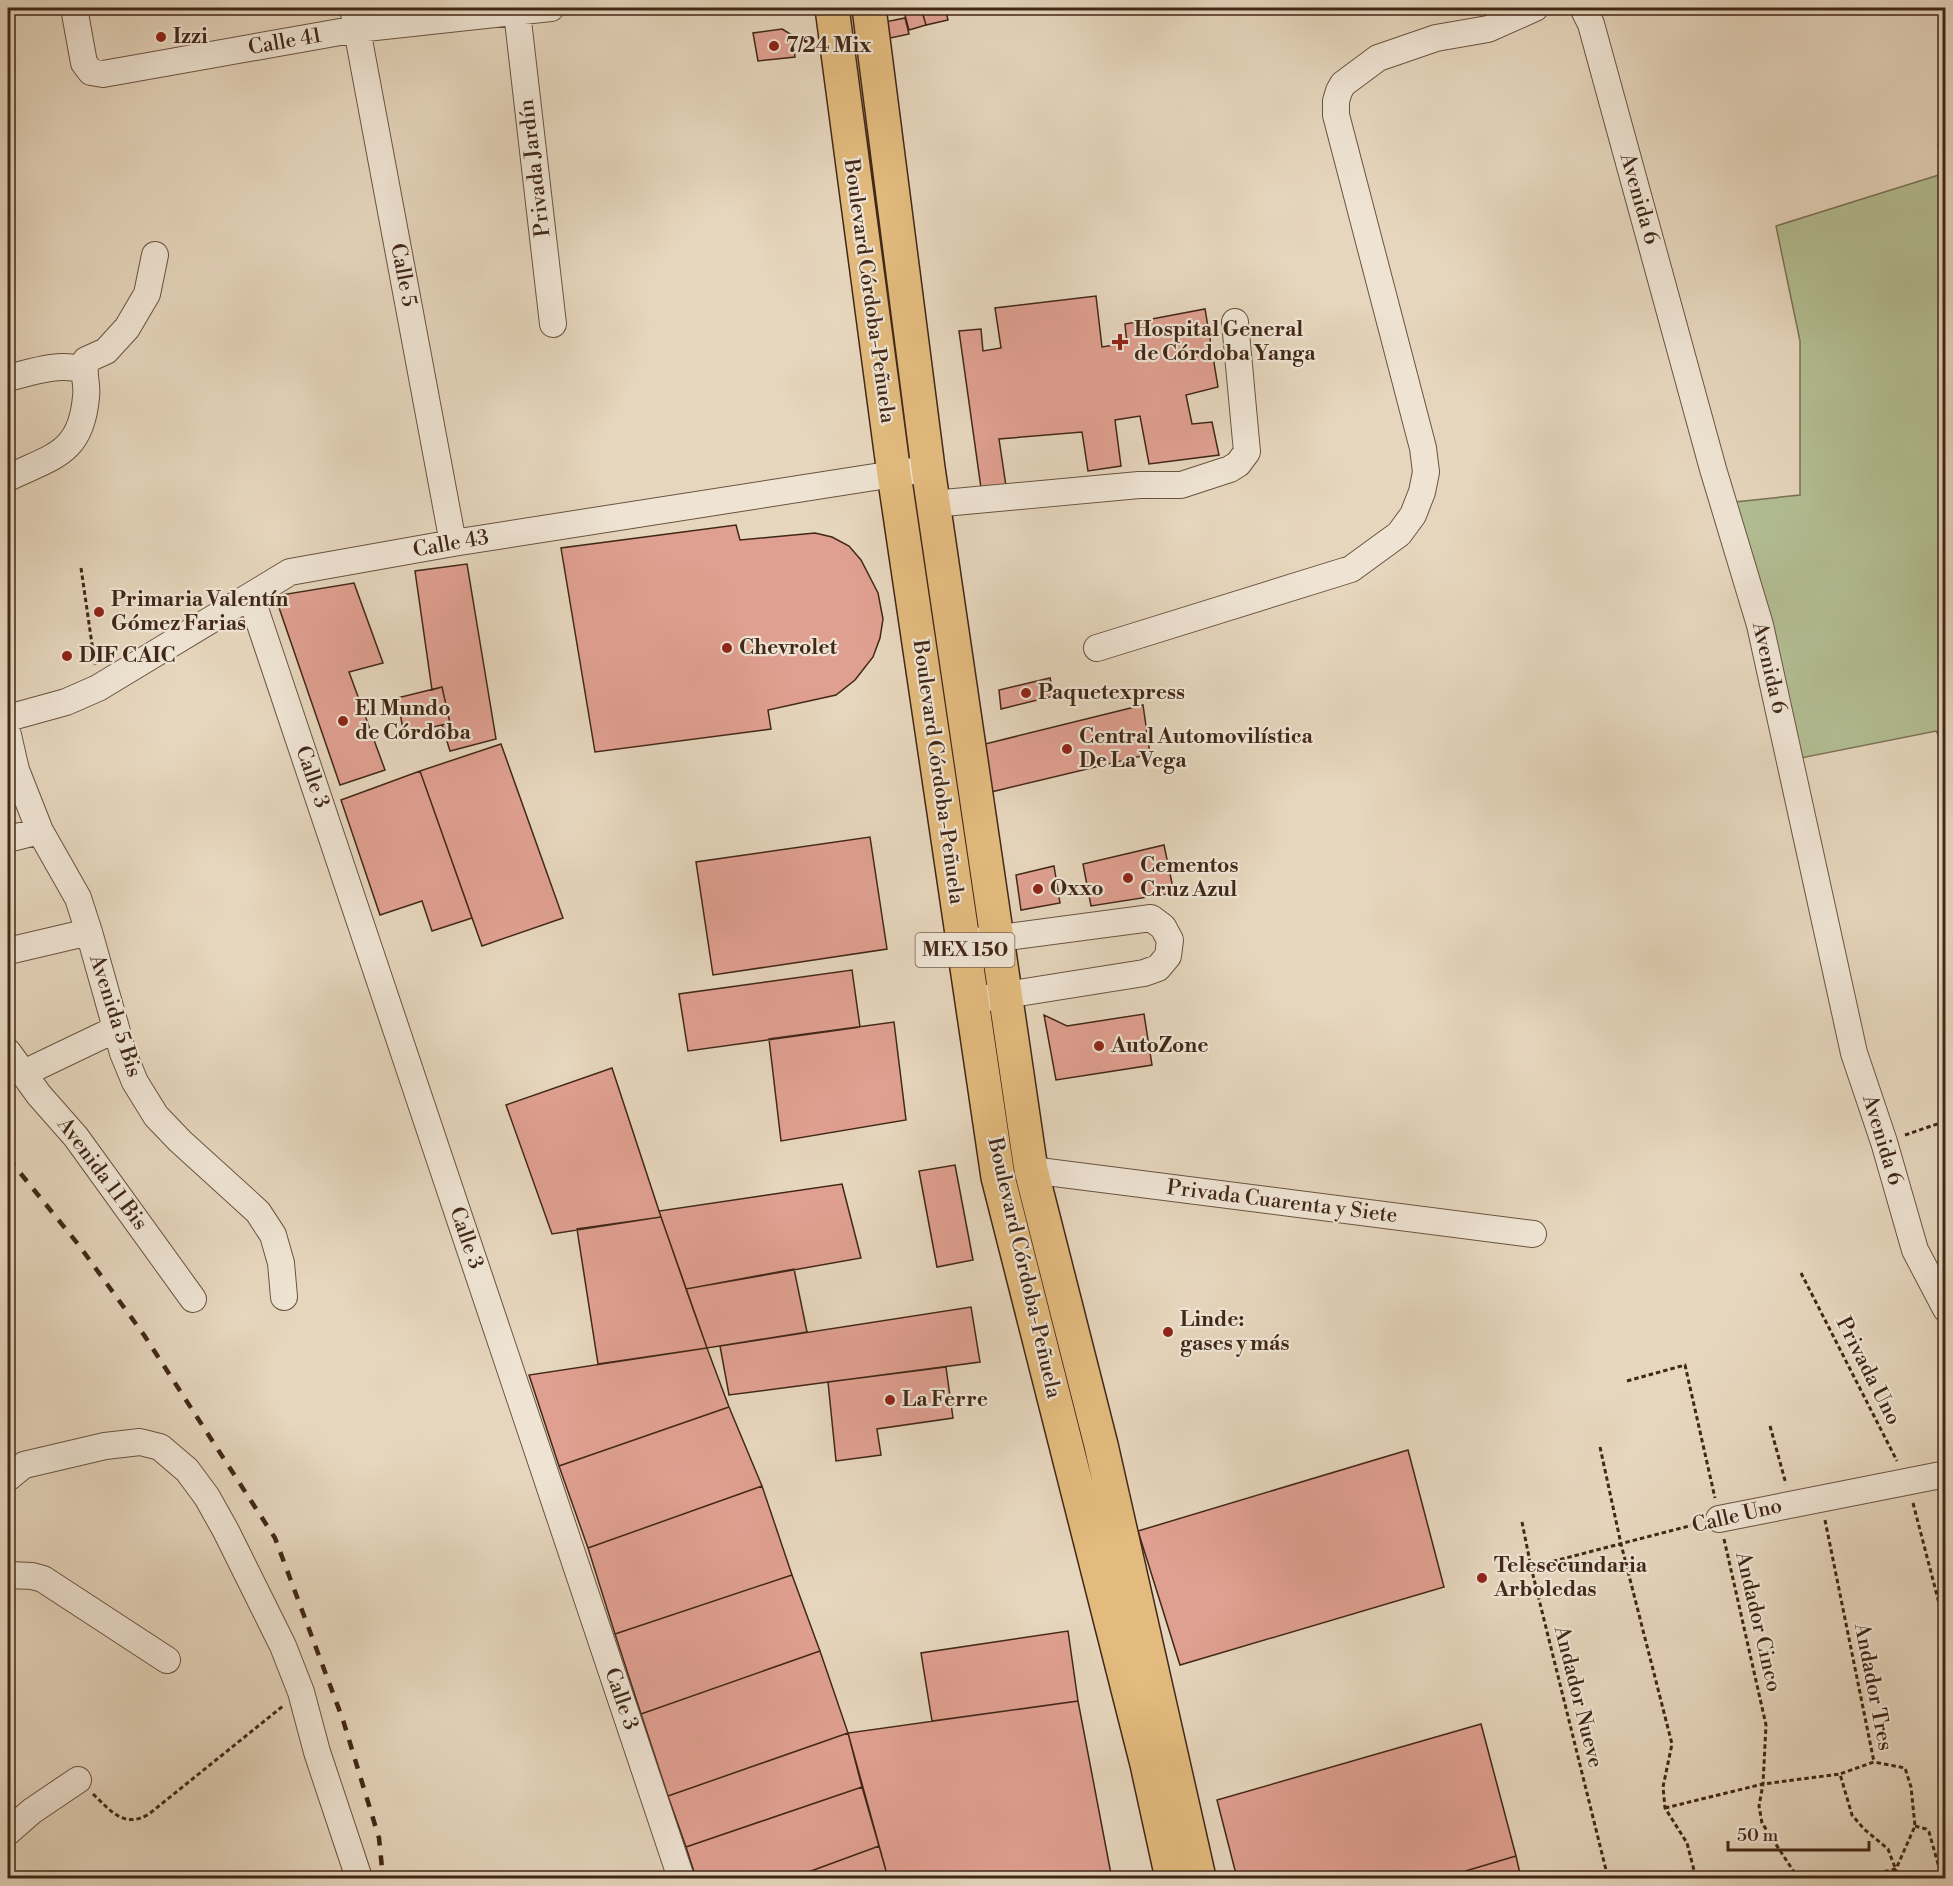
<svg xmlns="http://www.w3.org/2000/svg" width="1953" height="1886" viewBox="0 0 1953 1886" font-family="'Libre Bodoni',serif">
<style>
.green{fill:#b3be93;stroke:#7a7255;stroke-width:1.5}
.building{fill:#e0a091;stroke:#412717;stroke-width:1.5}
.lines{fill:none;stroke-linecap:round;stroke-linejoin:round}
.minor-casing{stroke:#6a5340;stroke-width:28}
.major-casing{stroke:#412717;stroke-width:36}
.path{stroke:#412717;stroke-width:3;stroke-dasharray:4.5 3;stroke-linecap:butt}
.minor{stroke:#efe4d4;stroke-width:26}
.major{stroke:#e3bb7e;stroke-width:33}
.rail{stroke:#412717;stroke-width:4.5;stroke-dasharray:10 10;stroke-linecap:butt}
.poi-dot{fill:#8f2418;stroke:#efe4d4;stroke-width:2}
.labels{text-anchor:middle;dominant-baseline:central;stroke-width:4.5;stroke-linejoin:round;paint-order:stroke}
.shield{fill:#efe4d4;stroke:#756050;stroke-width:1.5}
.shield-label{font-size:20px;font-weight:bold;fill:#412717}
.poi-label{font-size:21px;font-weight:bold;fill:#412717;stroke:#efe4d4;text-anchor:start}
.street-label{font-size:21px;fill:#412717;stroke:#efe4d4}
</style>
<rect width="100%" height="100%" fill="#e6d6bd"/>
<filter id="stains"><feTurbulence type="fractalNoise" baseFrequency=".00333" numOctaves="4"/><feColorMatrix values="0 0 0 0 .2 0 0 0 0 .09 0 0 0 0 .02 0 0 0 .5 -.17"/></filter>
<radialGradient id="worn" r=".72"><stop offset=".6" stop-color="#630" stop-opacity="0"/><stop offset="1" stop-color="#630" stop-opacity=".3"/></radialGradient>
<!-- green -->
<path class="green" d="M1945 138V747L1936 731 1801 758 1735 502 1800 495V341L1776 226 1942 174 1938 143Z"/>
<!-- building -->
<path class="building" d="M903 8H921L926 25 909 30Z
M921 8H945L948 20 926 25Z
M905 18 909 34 881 40 880 23Z
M782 29 792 35 795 57 758 61 753 33Z
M1096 296 1102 347 1127 343 1125 324 1205 309 1218 387 1186 395 1192 424 1212 422 1219 455 1149 464 1140 416 1115 420 1121 466 1088 471 1082 432 999 439 1006 486 981 488 959 331 981 329 983 351 1001 348 995 308Z
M736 525 740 540 815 533 832 537 849 546 861 560 878 593 883 619 880 638 873 657 855 680 836 695 768 710 771 729 595 752 561 548Z
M467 564 496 739 450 751 442 725 450 723 442 687 432 690 415 571Z
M354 583 383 663 349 672 385 770 340 785 275 596Z
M1050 678 1054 696 1001 709 999 690Z
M442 687 450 723 404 734 397 698Z
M1143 705 1150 754 991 792 985 744Z
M501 744 563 918 482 946 420 771Z
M420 771 472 918 432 931 422 901 380 915 341 800Z
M870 837 887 949 713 975 696 862Z
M1164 845 1174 893 1091 906 1083 864Z
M1054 866 1060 903 1021 910 1016 875Z
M852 970 860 1027 688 1051 679 994Z
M1144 1014 1152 1065 1056 1080 1044 1015 1067 1026Z
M894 1022 906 1120 781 1141 769 1039Z
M612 1068 661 1217 552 1234 506 1105Z
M955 1165 973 1260 937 1267 919 1171Z
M842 1184 861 1258 686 1289 659 1211Z
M661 1217 707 1348 598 1364 577 1229Z
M794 1269 807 1332 707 1348 686 1289Z
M971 1307 980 1362 729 1395 720 1346Z
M707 1348 729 1407 559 1466 529 1375Z
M946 1367 953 1418 877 1429 881 1455 836 1461 828 1382Z
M729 1407 762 1486 588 1548 559 1466Z
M1408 1450 1444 1587 1180 1665 1138 1531Z
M762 1486 792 1575 615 1634 588 1548Z
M792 1575 820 1651 641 1714 615 1634Z
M1068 1631 1078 1701 932 1721 921 1653Z
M820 1651 848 1733 668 1796 641 1714Z
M1078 1701 1111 1874 1094 1878H888L848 1733Z
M1481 1724 1516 1856 1442 1878H1237L1217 1800Z
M848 1733 862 1787 686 1847 668 1796Z
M862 1787 879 1846 792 1878H696L686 1847Z
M879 1846 888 1878H792Z
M1516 1856 1521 1878H1442Z"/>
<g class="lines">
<defs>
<path id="minor" d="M74 8 84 63 91 72 103 74 357 29 551 8
M353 8 453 543
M1583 8 1591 24 1713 469 1760 625 1854 1053 1884 1142 1915 1250 1946 1309
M517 12 553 324
M8 378C32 372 59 362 83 370
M8 478C53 456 81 454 86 397 88 384 82 373 86 360L106 351 127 328 147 294 155 255
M933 504 1139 485H1181L1230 469 1238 464 1247 452 1235 322
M251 597 681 1878
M1097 648 1351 569 1399 534 1413 515 1422 492 1426 472 1423 448 1336 115V101L1339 91 1343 84 1378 58 1436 38 1488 29 1535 8
M8 718 66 702 98 688 290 572 453 543 913 471
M8 735 16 770 40 831 78 898 89 932 123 1053 135 1082 156 1116 180 1141 258 1212 273 1235 281 1263 284 1297
M8 839 40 831
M963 943 1151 918 1163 927 1170 940 1168 956 1158 968 1144 973 987 998
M8 951 89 932
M8 1052 39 1095 76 1137 193 1299
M24 1073 116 1029
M1031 1170 1533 1234
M8 1478 24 1465 105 1446 140 1442 160 1447 187 1470 207 1497 226 1531 283 1646 301 1692 317 1752 359 1878
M1719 1519 1946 1474
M8 1575 32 1576 43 1579 167 1660
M8 1832 32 1811 78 1780"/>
<path id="major" d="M832 8 894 474 998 1177 1147 1764 1172 1878
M869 8 928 468 1031 1170 1101 1445 1199 1878"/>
</defs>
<!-- minor casing -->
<use href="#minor" class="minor-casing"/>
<!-- major casing -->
<use href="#major" class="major-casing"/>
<!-- path -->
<path class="path" d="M81 568 95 665
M1905 1135 1946 1121
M1801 1273 1897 1461
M1627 1381 1685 1365 1715 1498
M1770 1426 1786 1484
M1600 1447 1621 1544 1672 1744 1663 1787 1665 1808 1687 1843 1696 1878
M1913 1503 1946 1630
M1825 1520 1874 1762 1840 1774 1852 1815 1864 1829 1888 1849 1899 1878
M1522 1522 1531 1567 1608 1878
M1724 1539 1766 1725 1763 1784 1759 1806 1762 1823 1798 1878
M1531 1567 1697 1524
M93 1794C111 1811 124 1829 149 1814L283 1706
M1665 1808 1763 1784 1840 1774
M1915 1826 1926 1829 1929 1832 1942 1878
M1855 1878 1896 1869 1915 1826 1911 1787 1905 1768 1874 1762"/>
<!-- minor -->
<use href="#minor" class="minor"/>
<!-- major -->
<use href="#major" class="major"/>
<!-- rail -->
<path class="rail" d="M8 1158 78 1244 144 1335 275 1538 343 1720 379 1838 383 1878"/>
</g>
<!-- markers -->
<g class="poi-dot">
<circle cx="161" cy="37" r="6"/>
<circle cx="774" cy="46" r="6"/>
<path d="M1117 333h6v6h6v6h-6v6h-6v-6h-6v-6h6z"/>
<circle cx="99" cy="612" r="6"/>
<circle cx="727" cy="648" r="6"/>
<circle cx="67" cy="656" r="6"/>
<circle cx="1026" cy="693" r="6"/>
<circle cx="343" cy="721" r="6"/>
<circle cx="1067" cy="749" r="6"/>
<circle cx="1128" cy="878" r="6"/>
<circle cx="1038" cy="889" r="6"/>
<circle cx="1099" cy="1046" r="6"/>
<circle cx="1168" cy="1332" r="6"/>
<circle cx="890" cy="1400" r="6"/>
<circle cx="1482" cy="1578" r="6"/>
</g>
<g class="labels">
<!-- shield labels -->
<rect class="shield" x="915.5" y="933" width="99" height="34" rx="4.5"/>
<g class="shield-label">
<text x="965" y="950">MEX 150</text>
</g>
<!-- poi labels -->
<g class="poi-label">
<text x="173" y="37">Izzi</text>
<text x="786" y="46">7/24 Mix</text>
<text x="1134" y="330">Hospital General<tspan x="1134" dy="24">de Córdoba Yanga</tspan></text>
<text x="111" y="600">Primaria Valentín<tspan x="111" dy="24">Gómez Farias</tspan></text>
<text x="739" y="648">Chevrolet</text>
<text x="79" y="656">DIF CAIC</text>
<text x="1038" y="693">Paquetexpress</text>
<text x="355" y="709">El Mundo<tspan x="355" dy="24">de Córdoba</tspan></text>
<text x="1079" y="737">Central Automovilística<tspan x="1079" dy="24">De La Vega</tspan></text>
<text x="1140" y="866">Cementos<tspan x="1140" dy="24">Cruz Azul</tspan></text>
<text x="1050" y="889">Oxxo</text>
<text x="1111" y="1046">AutoZone</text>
<text x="1180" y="1320">Linde:<tspan x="1180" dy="24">gases y más</tspan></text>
<text x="902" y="1400">La Ferre</text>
<text x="1494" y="1566">Telesecundaria<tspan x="1494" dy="24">Arboledas</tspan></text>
</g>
<!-- street labels -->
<g class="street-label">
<text transform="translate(285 42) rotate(-10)">Calle 41</text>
<text transform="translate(535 168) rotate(-97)">Privada Jardín</text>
<text transform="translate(1639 199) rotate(74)">Avenida 6</text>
<text transform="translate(403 275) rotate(79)">Calle 5</text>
<text transform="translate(869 291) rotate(82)">Boulevard Córdoba-Peñuela</text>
<text transform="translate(451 544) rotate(-10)">Calle 43</text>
<text transform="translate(1769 668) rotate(77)">Avenida 6</text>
<text transform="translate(938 772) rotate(82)">Boulevard Córdoba-Peñuela</text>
<text transform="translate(312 777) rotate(71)">Calle 3</text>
<text transform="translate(115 1016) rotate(72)">Avenida 5 Bis</text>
<text transform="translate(1882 1140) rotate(73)">Avenida 6</text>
<text transform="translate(102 1174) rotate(53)">Avenida 11 Bis</text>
<text transform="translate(1282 1202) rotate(7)">Privada Cuarenta y Siete</text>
<text transform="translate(466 1238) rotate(71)">Calle 3</text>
<text transform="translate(1024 1268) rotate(77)">Boulevard Córdoba-Peñuela</text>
<text transform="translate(1868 1371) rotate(63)">Privada Uno</text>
<text transform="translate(1737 1516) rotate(-13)">Calle Uno</text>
<text transform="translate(1758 1622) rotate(77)">Andador Cinco</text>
<text transform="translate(1873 1687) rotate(79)">Andador Tres</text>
<text transform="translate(1578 1697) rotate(76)">Andador Nueve</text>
<text transform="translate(621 1699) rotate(71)">Calle 3</text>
</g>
</g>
<!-- margin -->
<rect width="1953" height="1886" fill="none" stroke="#e6d6bd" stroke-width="30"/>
<rect x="9" y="9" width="1935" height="1868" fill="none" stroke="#412717" stroke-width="3"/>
<rect x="15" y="15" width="1923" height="1856" fill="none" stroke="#412717" stroke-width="1.5"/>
<!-- scale -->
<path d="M1728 1841v9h141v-9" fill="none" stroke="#412717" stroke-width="3"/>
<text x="1737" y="1841" font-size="18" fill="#412717" stroke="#efe4d4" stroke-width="4.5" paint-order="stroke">50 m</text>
<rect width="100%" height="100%" filter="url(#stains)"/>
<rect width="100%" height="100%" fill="url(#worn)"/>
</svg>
